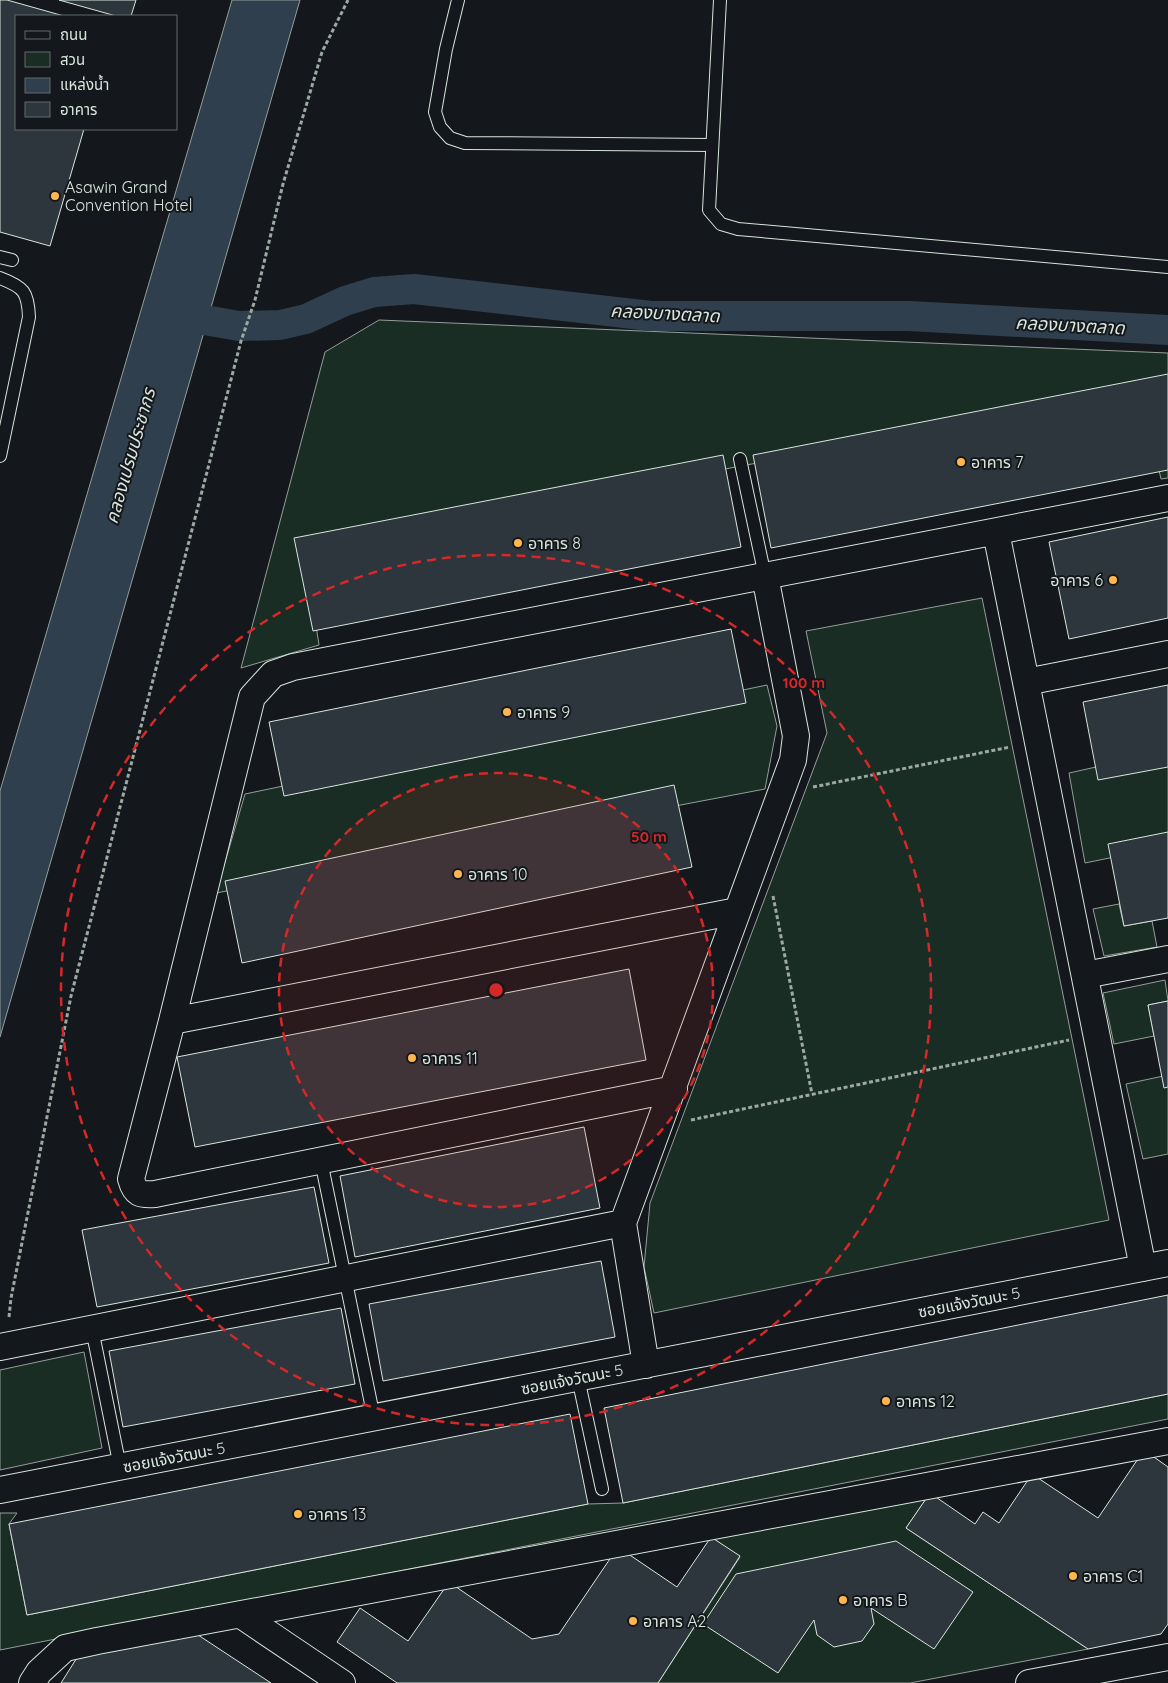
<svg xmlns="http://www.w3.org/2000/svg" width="1168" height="1683" viewBox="0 0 1168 1683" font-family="Quicksand,'Noto Sans Thai',sans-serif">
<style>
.green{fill:#1a2d24;stroke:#939e99}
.water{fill:#2f3f4d;stroke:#939e99}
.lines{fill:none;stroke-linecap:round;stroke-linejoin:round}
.canal{stroke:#2f3f4d;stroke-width:30}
.building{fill:#2c363c;stroke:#d8e6dc}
.service-casing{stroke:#d8e6dc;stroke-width:14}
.minor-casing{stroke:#d8e6dc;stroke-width:28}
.path{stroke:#9da8a2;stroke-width:3;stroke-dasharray:4 2.5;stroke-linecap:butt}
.service{stroke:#14181c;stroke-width:12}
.minor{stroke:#14181c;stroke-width:26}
.ring{fill:none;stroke:#d62828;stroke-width:2.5;stroke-dasharray:9 6}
.poi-dot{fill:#ffb74d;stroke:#14181c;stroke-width:2}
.labels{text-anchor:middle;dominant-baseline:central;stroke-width:4;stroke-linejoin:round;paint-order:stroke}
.poi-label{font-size:16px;fill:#d8e6dc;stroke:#14181c;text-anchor:start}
.street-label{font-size:16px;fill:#d8e6dc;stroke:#14181c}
.water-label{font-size:18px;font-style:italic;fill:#d8e6dc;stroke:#14181c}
.centre{fill:#d62828;stroke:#14181c;stroke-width:2.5}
.ring-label{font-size:15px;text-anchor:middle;font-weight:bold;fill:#d62828;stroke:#14181c;stroke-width:4;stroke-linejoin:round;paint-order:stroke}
</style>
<rect width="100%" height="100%" fill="#14181c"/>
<!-- green -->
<path class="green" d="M379 320 1168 353V478L1161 479 1141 391 304 548 319 645 241 668 325 352Z
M982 598 1109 1220 654 1313 644 1267 650 1203 827 733 806 631Z
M767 685 777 726 765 789 216 893 245 794Z
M1168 751V846L1085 863 1069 773Z
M1119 904 1124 926 1152 921 1157 947 1104 956 1093 909Z
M1165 980 1168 1001 1148 1005 1154 1036 1114 1044 1103 993Z
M1168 1075V1154L1143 1159 1126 1084Z
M84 1352 102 1448 0 1470V1370Z
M1168 1394V1419L0 1650V1513H17L9 1524 27 1615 588 1504 623 1503Z
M930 1493 906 1528 1088 1649 910 1683H658L740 1557 711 1537Z"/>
<!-- water -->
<path class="water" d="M232 0H300L0 1037V791Z"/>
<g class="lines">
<!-- canal -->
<path class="canal" d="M170 314 239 326 280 325 306 319 345 301 374 292 414 289 651 316H909L1168 330"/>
</g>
<!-- building -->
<path class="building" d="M0 0H7L64 16H16V129H84L50 246 0 232Z
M59 0H136L131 16H116Z
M1168 374V470L771 548 753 455Z
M723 455 741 547 313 631 294 538Z
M1168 517V618L1069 639 1049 542Z
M731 629 746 703 284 796 269 722Z
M1168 685V767L1098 780 1083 702Z
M674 785 692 867 242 963 225 881Z
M1168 832V918L1124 926 1108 844Z
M629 969 646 1060 195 1147 177 1057Z
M1168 1001V1087L1164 1088 1148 1005Z
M584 1127 600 1208 355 1257 340 1176Z
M314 1187 329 1263 97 1307 82 1230Z
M601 1261 615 1337 383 1381 369 1304Z
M1168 1295V1394L623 1503 604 1408Z
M341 1308 355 1384 123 1427 109 1351Z
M570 1414 588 1504 27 1615 9 1524Z
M1144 1450 1168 1467V1624L1161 1634 1088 1649 906 1528 930 1493 975 1524 983 1512 999 1523 1032 1474 1098 1518Z
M711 1537 740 1556 658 1683H397L337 1642 360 1608 408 1641 449 1582 532 1639 559 1634 618 1547 677 1587Z
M896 1541 973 1592 934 1649 871 1608 874 1624 862 1641 834 1647 817 1635 814 1620 778 1673 703 1624 736 1574Z
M192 1631 271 1683H61L80 1653Z"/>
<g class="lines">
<defs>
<path id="service" d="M458 0 446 49 435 112 440 127 450 138 465 143 712 145
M720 0 709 210 721 224 738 229 1168 267
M0 257 12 260
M0 278C24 287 28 292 29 317L0 456
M740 459 765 576
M321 1161 374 1418
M92 1329 120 1467
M578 1378 602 1489"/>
<path id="minor" d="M996 532 1143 1268
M1026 682 1168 654
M1085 975 1168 959
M172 1021 737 911
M674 1089 155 1194C140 1195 135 1194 131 1179L172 1021 252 697 273 674 293 667 1168 498
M0 1347 623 1223
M646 1365 623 1223 793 760 796 736 765 576
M0 1490 1168 1263
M241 1615 342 1683
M32 1683 39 1672 65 1648 97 1641 1168 1441
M1029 1683 1168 1657"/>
</defs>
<!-- service casing -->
<use href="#service" class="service-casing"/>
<!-- minor casing -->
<use href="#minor" class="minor-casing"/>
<!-- path -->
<path class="path" d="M813 787 1010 747
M773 896 812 1094
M691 1120 1069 1040
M9 1317 11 1298 71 996 241 341 255 300 283 184 322 52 348 0"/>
<!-- service -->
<use href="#service" class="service"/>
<!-- minor -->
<use href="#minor" class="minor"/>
</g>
<!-- distance rings -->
<circle cx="496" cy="990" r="217" fill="#d62828" fill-opacity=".12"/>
<g class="ring">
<circle cx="496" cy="990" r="217"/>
<circle cx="496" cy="990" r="435"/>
</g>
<!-- markers -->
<g class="poi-dot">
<circle cx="55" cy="196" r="5"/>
<circle cx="961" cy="462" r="5"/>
<circle cx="518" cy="543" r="5"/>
<circle cx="1113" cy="580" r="5"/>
<circle cx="507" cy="712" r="5"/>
<circle cx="458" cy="874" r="5"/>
<circle cx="412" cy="1058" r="5"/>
<circle cx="886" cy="1401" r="5"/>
<circle cx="298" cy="1514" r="5"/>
<circle cx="1073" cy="1576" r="5"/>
<circle cx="843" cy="1600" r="5"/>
<circle cx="633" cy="1621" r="5"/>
</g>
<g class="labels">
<!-- poi labels -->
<g class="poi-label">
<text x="65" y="187">Asawin Grand<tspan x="65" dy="18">Convention Hotel</tspan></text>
<text x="971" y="462">อาคาร 7</text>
<text x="528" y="543">อาคาร 8</text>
<text x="1103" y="580" text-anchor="end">อาคาร 6</text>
<text x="517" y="712">อาคาร 9</text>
<text x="468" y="874">อาคาร 10</text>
<text x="422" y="1058">อาคาร 11</text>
<text x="896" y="1401">อาคาร 12</text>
<text x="308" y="1514">อาคาร 13</text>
<text x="1083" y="1576">อาคาร C1</text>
<text x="853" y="1600">อาคาร B</text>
<text x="643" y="1621">อาคาร A2</text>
</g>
<!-- street labels -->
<g class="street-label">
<text transform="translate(969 1302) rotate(-11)">ซอยแจ้งวัฒนะ 5</text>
<text transform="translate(572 1379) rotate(-11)">ซอยแจ้งวัฒนะ 5</text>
<text transform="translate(174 1457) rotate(-11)">ซอยแจ้งวัฒนะ 5</text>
</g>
<!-- water labels -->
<g class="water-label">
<text transform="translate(665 313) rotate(3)">คลองบางตลาด</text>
<text transform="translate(1070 325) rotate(3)">คลองบางตลาด</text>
<text transform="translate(130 456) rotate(-74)">คลองเปรมประชากร</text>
</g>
</g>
<circle cx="496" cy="990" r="8" class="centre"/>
<g class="ring-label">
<text x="804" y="688">100 m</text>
<text x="649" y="842">50 m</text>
</g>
<!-- legend -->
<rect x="15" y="15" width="162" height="115" fill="#14181c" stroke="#626a69"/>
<rect x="25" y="31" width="25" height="8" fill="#14181c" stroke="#626a69"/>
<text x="60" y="40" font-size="15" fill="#d8e6dc">ถนน</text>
<rect x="25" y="52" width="25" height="15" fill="#1a2d24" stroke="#626a69"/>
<text x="60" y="65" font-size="15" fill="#d8e6dc">สวน</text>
<rect x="25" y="78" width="25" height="15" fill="#2f3f4d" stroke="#626a69"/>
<text x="60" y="90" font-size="15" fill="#d8e6dc">แหล่งน้ำ</text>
<rect x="25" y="102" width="25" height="15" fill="#2c363c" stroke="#626a69"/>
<text x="60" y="115" font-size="15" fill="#d8e6dc">อาคาร</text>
</svg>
